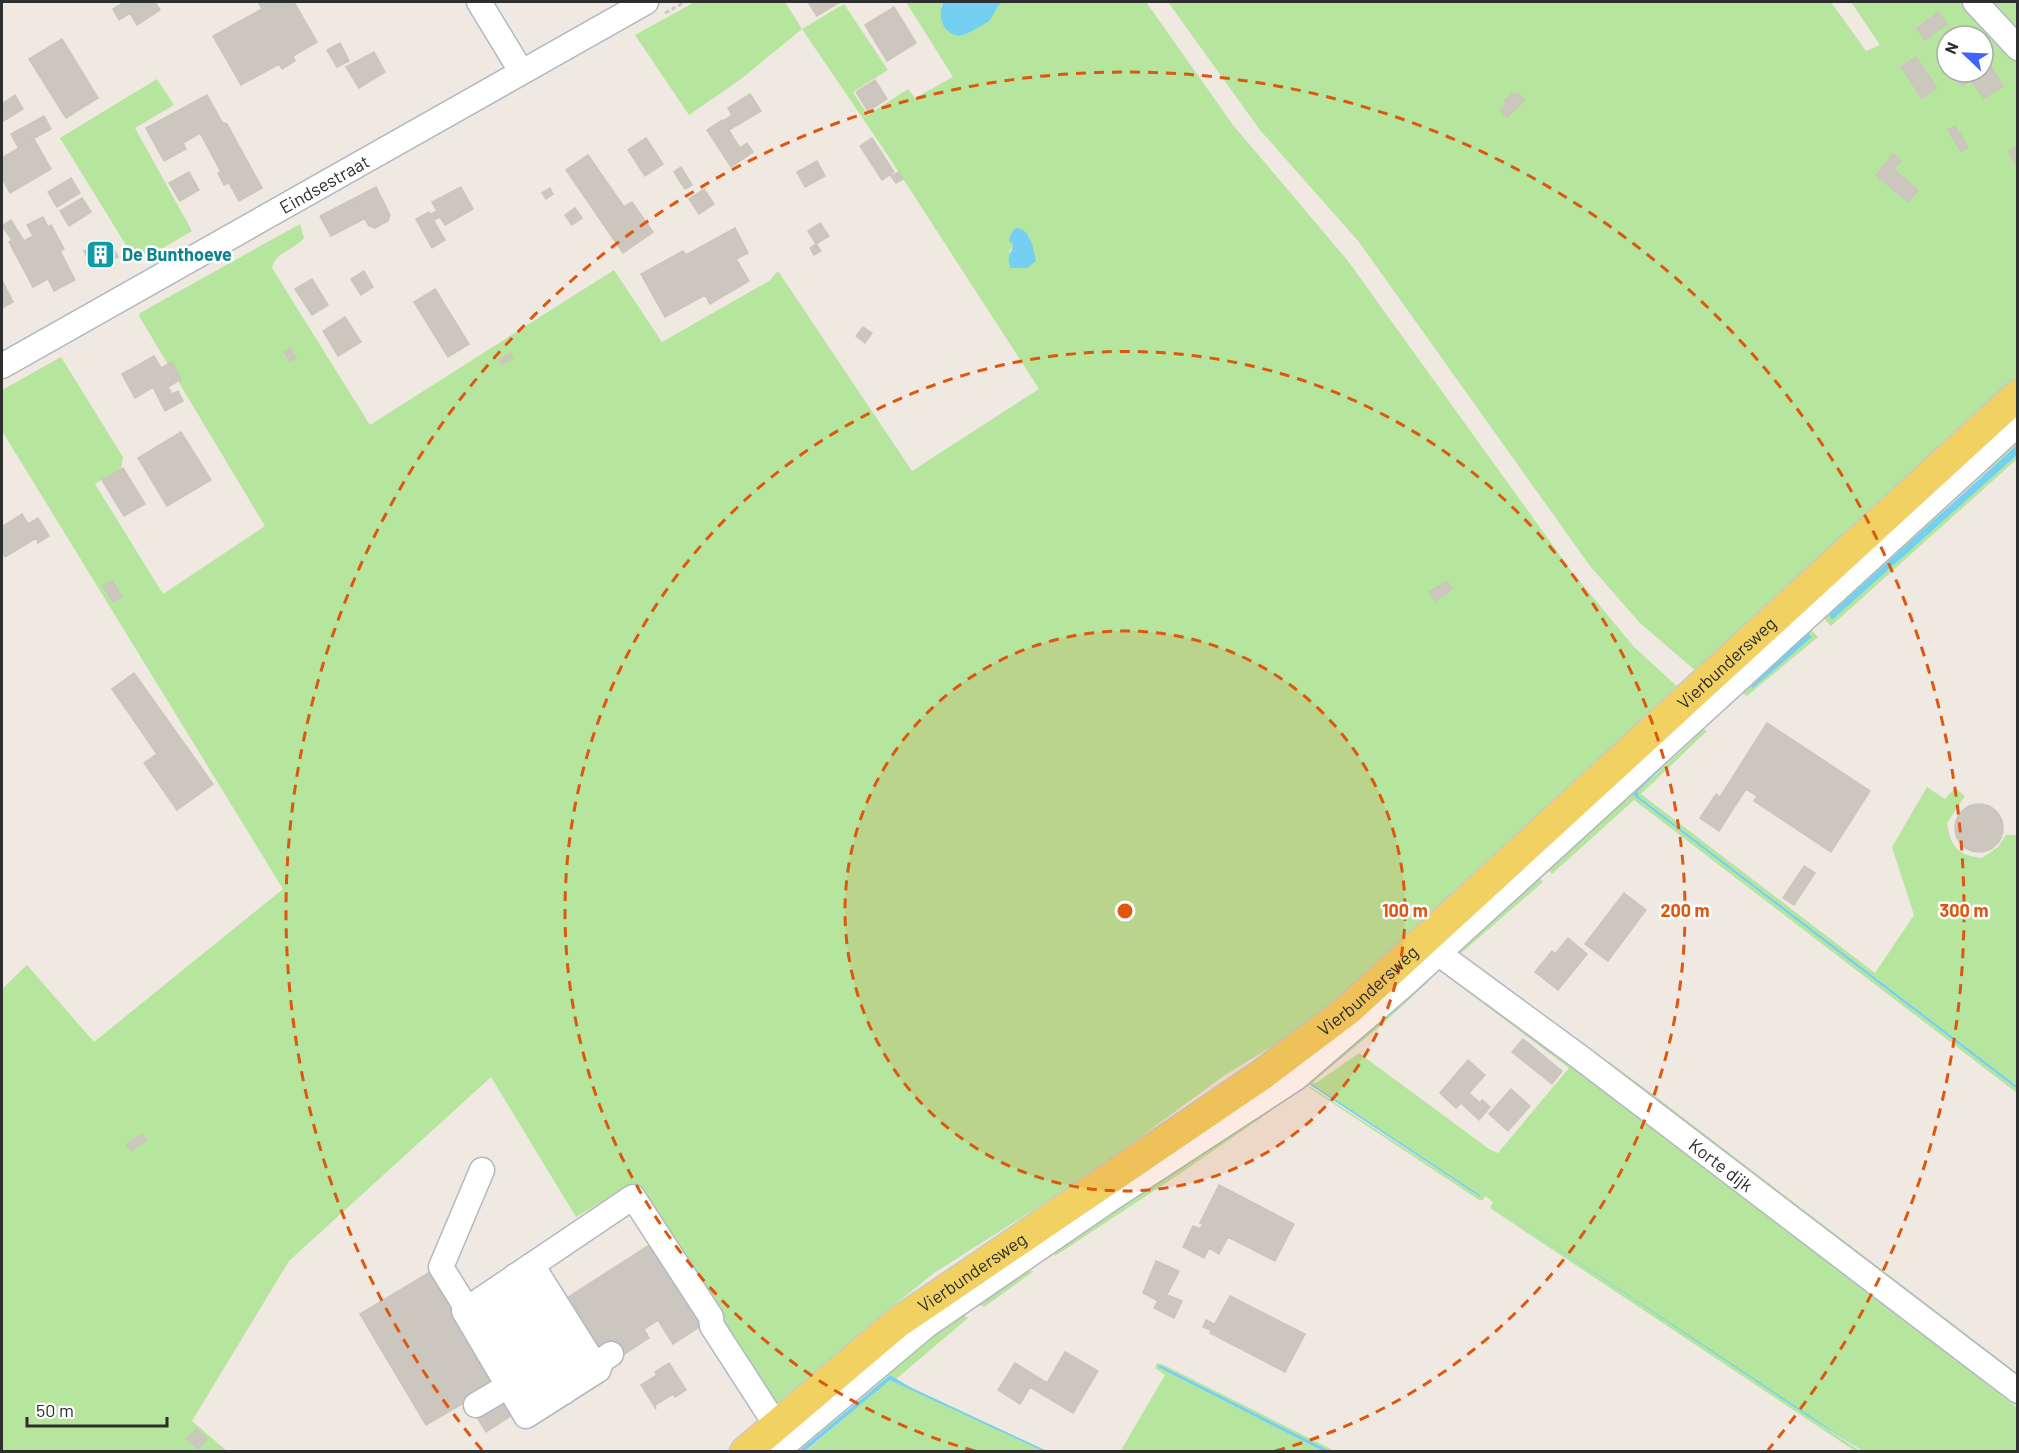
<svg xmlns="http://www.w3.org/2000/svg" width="2019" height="1453" viewBox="0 0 2019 1453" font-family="Barlow,sans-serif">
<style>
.green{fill:#b6e59e;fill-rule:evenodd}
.water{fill:#75cff0}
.building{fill:#cbc7bf;stroke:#cbc5ba;stroke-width:1.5}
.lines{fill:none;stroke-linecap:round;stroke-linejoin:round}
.minor-casing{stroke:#b4b7c1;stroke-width:27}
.major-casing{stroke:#c9c9c9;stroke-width:33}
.path{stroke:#c9c9c9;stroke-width:3;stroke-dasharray:4.5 3;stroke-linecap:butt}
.minor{stroke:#fff;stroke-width:24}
.major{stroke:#f2d163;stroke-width:30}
.ring{fill:none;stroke:#df570e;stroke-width:3;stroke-dasharray:10 8}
.labels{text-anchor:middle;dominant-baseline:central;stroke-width:5;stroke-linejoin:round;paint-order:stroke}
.street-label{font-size:18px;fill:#2e2e2e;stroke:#fff}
.culture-label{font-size:18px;font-weight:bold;fill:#0d838f;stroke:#fff;text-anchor:start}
.centre{fill:#df570e;stroke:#fff;stroke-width:3}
.ring-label{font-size:18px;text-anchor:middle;font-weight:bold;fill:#df570e;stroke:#fff;stroke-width:5;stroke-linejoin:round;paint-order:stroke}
</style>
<rect width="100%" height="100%" fill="#efe9e1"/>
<!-- green -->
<path class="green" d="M695 2H785L802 29 844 4 888 70 853 92 868 115 908 89 915 98 953 77 906 2H944L941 6 942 22C952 23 982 29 989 21 995 15 995 7 1003 2H1146L1233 125 1348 261 1572 572 1634 647 1680 689 1352 985 1291 1035 1225 1075 1090 1174 934 1273 887 1311 774 1406 633 1183 576 1217 491 1077 289 1261 192 1421 227 1451H2V989L27 965 94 1042 283 889 2 431V390L61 357 123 457 121 468 95 484 163 594 265 526 139 316 140 313 300 224 304 238C294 250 275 252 272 268L370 425 614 270 662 342 769 281 778 271 912 471 1039 389 889 157 802 29 741 79 689 115 635 35ZM1029 235 1036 261 1009 252 1014 244Z
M1168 2H1831L1866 51 1880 45 1851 2H2017V378L1957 437 1697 672 1640 623 1590 566 1359 242 1260 130ZM1947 36H1983V72H1947Z
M157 79 174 105 135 128 192 231 137 263 60 138Z
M2017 429V445L1954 501 1832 619 2017 455V459L1831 626 1818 612Z
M1805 623 1818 637 1747 696 1734 688ZM1808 634 1811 638 1752 687 1751 685Z
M1695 724 1707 731 1641 794 1875 973 1914 915 1892 847 1927 787 1945 799 1955 788 1965 796 1947 823C1951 847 1957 855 1982 858L1998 847 2006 835H2017V1086L1638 796V791L1698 735 1632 794 2017 1089V1093L1634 800 1552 874 1543 864Z
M1534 872 1543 882 1460 954 1607 1066 1609 1062 1651 1093 2017 1373V1376L1910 1293 1445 953Z
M1447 966 2017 1398V1406L1886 1305 2017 1408V1451H1863L1620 1290 1860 1451H1855L1490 1208 1493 1202 1485 1196 1483 1200H1479L1307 1086 1178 1175 1055 1256V1242L1427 980 1429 981 1386 1021 1313 1082 1316 1083 1359 1053 1489 1149 1498 1153 1569 1068 1440 971ZM1309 1082 1480 1195V1197L1306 1084Z
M1034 1271 984 1307 971 1300 1011 1272Z
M955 1311 968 1318 896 1379 890 1375 888 1376 799 1451 784 1452Z
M1157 1363 1164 1365 1335 1451H1330L1166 1368 1158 1367 1323 1451 1120 1452 1165 1375 1155 1368Z
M890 1379 894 1381 1043 1451 805 1452Z"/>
<!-- water -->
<path class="water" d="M944 2H1003C995 7 995 15 989 21 986 24 967 34 963 35 945 39 935 15 944 2Z
M1015 228C1031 228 1033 248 1036 261L1027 268H1011C1005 256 1012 255 1013 244L1009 241 1010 236Z
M2017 445V455L1832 620 1829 615Z
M1808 633 1812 637 1753 688 1751 686Z
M1697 734 1638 791V796L2017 1086V1089L1633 795 1638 786Z
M1309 1082 1480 1195V1197L1309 1084H1306L1209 1151 1208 1149Z
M1493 1205 1863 1451 1812 1419Z
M1159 1365 1166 1368 1330 1451H1323L1301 1440 1158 1367Z
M890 1375 910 1387 1047 1451H1043L890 1380 805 1451H799Z"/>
<!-- building -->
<path class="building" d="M123 2H155L160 10 137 25 130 13 119 20 113 9 123 3Z
M258 2H294L317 42 293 56 295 61 282 69 279 64 241 85 213 36 262 9Z
M808 2H840L817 16Z
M894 7 916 43 887 61 865 25Z
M1938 12 1947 24 1925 40 1917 29Z
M62 39 98 98 66 118 29 59Z
M340 43 349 61 337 67 327 50Z
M374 52 385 72 359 88 346 67Z
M1916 57 1937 88 1922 98 1901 67Z
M1990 66 2003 86 1984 98 1971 80 1962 86 1952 72H1983V69Z
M875 80 887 99 868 111 856 92Z
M1512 93 1515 96 1518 93 1525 100 1507 117 1500 110 1507 104 1504 101Z
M750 94 761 111 729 130 723 121 732 115 728 108Z
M15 95 23 109 2 122V104Z
M207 95 222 122 227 124 262 188 239 201 229 183 224 185 218 173 221 172 200 133 183 143 186 149 164 161 146 128Z
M44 116 51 129 18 147 11 134Z
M722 120 740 148 747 143 753 152 731 167 707 130Z
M1955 126 1968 147 1961 152 1948 130Z
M646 138 663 164 645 176 628 150Z
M872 138 894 172 882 180 860 146Z
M34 139 51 169 10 193 2 178V158Z
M2018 146V167L2008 152Z
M1893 154 1901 161 1893 169 1918 190 1908 202 1876 175Z
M588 155 624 207 632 202 653 232 623 253 566 170Z
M817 161 825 176 805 187 797 172Z
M681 167 692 185 685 189 674 172Z
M189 172 199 190 180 201 169 183Z
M899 172 903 179 896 183 891 176Z
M71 178 80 193 57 207 48 192Z
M376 187 390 215 388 221 375 228 369 226 353 199Z
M461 187 473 209 445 225 440 217 434 220 431 214 437 211 432 202Z
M550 188 553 194 546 199 542 193Z
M704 189 714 204 699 214 689 199Z
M82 198 91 212 69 226 60 211Z
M353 199 364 219 331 236 320 216Z
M575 208 582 218 572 225 565 215Z
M429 212 445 240 432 248 416 219Z
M43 217 48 227 51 225 64 249 60 251 75 280 54 291 48 279 33 287 9 242 12 240 2 226 11 220 24 241 33 236 27 225Z
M820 223 829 236 816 244 808 231Z
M735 228 748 253 736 259 749 281 710 304 705 295 665 317 641 274 683 251 686 255Z
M110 241 118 257 102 264V262L93 266V269L84 251 98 243 100 246Z
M816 244 821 251 814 255 810 248Z
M364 271 373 287 361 295 351 279Z
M312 279 328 305 312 315 295 289Z
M2 280 13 302 2 308Z
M435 289 469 344 448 357 414 302Z
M345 317 361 342 338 356 323 331Z
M863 327 872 333 865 343 856 336Z
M290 348 296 358 290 361 284 352Z
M510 353 513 358 502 364 499 360Z
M154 356 161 368 172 362 181 379 168 387 172 394 178 391 183 401 165 411 153 387 135 398 122 374Z
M181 432 211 480 167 506 138 458Z
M123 468 145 504 124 516 102 480Z
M22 514 28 524 38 518 49 536 38 543 36 538 5 557 2 551V527Z
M112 581 122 597 113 602 103 586Z
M1447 581 1452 589 1435 601 1429 592Z
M134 673 213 784 177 810 144 763 157 754 112 689Z
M1767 723 1870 791 1831 852 1754 801 1757 796 1746 789 1719 831 1700 818 1716 794 1720 797Z
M1955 828a24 24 0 1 1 48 0a24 24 0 1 1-48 0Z
M1804 866 1815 873 1794 905 1783 898Z
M1624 893 1646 910 1608 961 1585 944Z
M1568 938 1587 954 1558 990 1535 972 1552 951 1555 954Z
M1523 1039 1562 1071 1552 1084 1512 1052Z
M1468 1060 1485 1075 1469 1093 1480 1103 1482 1100 1490 1107 1479 1120 1461 1103 1456 1108 1440 1093Z
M1511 1089 1530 1106 1508 1131 1489 1114Z
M142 1134 146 1140 131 1151 126 1145Z
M1219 1185 1294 1224 1275 1261 1228 1237 1219 1254 1209 1248 1204 1258 1183 1247 1193 1226 1200 1229 1203 1224 1200 1223Z
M654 1242 707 1322 673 1344 658 1320 644 1329 649 1338 620 1357 598 1351 564 1300Z
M1156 1261 1179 1271 1167 1295 1182 1301 1174 1318 1154 1308 1158 1301 1143 1293Z
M430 1272 496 1384 426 1425 360 1314Z
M1230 1296 1305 1334 1285 1372 1210 1333Z
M1206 1320 1214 1324 1211 1330 1203 1327Z
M1065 1352 1098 1371 1073 1413 1030 1387 1020 1404 998 1390 1015 1363 1047 1383Z
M669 1363 686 1390 675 1397 673 1394 655 1405 656 1409 641 1385 657 1375 655 1372Z
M504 1395 515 1413 486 1432 475 1414Z
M196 1429 207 1439 198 1449 187 1439Z"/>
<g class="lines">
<defs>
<g id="minor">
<path d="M479 2 521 71"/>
<path d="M1975 2 2018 48"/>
<path id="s1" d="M2 366 646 2"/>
<path id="s2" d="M1426 942 1438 953 1581 1058 2018 1391"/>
<path d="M532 1265 598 1370"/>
<path d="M515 1276 582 1380"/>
<path d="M499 1288 564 1392"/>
<path d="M482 1299 546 1403"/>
<path d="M467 1309 441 1267 482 1170"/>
<path d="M611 1354 602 1360 598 1370 526 1416 464 1311 633 1197 711 1317 712 1326 776 1425"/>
<path d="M476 1405 508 1386"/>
<path d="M776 1452 927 1325 1109 1200 1296 1078 1404 985 2018 424"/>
</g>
<g id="major">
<path id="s3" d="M745 1452 897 1323 1263 1074 1349 1009 2018 395"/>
</g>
</defs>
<!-- minor casing -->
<use href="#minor" class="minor-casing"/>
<!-- major casing -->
<use href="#major" class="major-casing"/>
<!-- path -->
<path class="path" d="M665 13 685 2"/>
<!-- minor -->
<use href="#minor" class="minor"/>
<!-- major -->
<use href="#major" class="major"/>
</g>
<!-- distance rings -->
<circle cx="1125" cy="911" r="280" fill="#df570e" fill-opacity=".12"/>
<g class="ring">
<circle cx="1125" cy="911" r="280"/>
<path d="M975 1451A560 560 0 1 1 1275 1451"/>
<path d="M482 1450A839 839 0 1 1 1768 1450"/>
</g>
<!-- icons -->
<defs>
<symbol id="building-square" viewBox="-11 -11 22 22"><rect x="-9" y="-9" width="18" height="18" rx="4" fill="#0f9aa8" stroke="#fff"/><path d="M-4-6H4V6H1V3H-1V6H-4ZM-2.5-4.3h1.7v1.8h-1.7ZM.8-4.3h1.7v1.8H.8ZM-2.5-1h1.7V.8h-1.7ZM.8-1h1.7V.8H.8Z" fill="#fff"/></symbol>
</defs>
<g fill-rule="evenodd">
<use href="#building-square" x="84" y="238" width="33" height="33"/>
</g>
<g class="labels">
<!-- street labels -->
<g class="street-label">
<text stroke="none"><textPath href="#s1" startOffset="370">Eindsestraat</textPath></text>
<text stroke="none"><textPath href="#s3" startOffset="1262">Vierbundersweg</textPath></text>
<text stroke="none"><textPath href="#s3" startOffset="776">Vierbundersweg</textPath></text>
<text stroke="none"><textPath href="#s2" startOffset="370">Korte dijk</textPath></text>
<text stroke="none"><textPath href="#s3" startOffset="290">Vierbundersweg</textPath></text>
</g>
<!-- culture labels -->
<g class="culture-label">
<text x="122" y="254">De Bunthoeve</text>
</g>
</g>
<circle cx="1125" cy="911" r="9" class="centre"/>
<g class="ring-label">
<text x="1405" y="917">100 m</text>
<text x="1685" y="917">200 m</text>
<text x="1964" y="917">300 m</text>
</g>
<!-- border -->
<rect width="2019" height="1453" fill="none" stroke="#2e2e2e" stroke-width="6"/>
<!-- north arrow -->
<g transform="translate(1965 54) rotate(293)"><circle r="28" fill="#ffffff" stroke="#ababab" stroke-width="1.5"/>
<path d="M0-4.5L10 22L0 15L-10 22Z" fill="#4264fb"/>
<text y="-9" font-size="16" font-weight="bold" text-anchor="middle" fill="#2e2e2e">N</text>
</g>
<!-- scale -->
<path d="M27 1417v9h140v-9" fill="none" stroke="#2e2e2e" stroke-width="3"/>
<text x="36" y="1417" font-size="18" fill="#2e2e2e" stroke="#ffffff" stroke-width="4.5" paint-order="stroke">50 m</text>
</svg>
